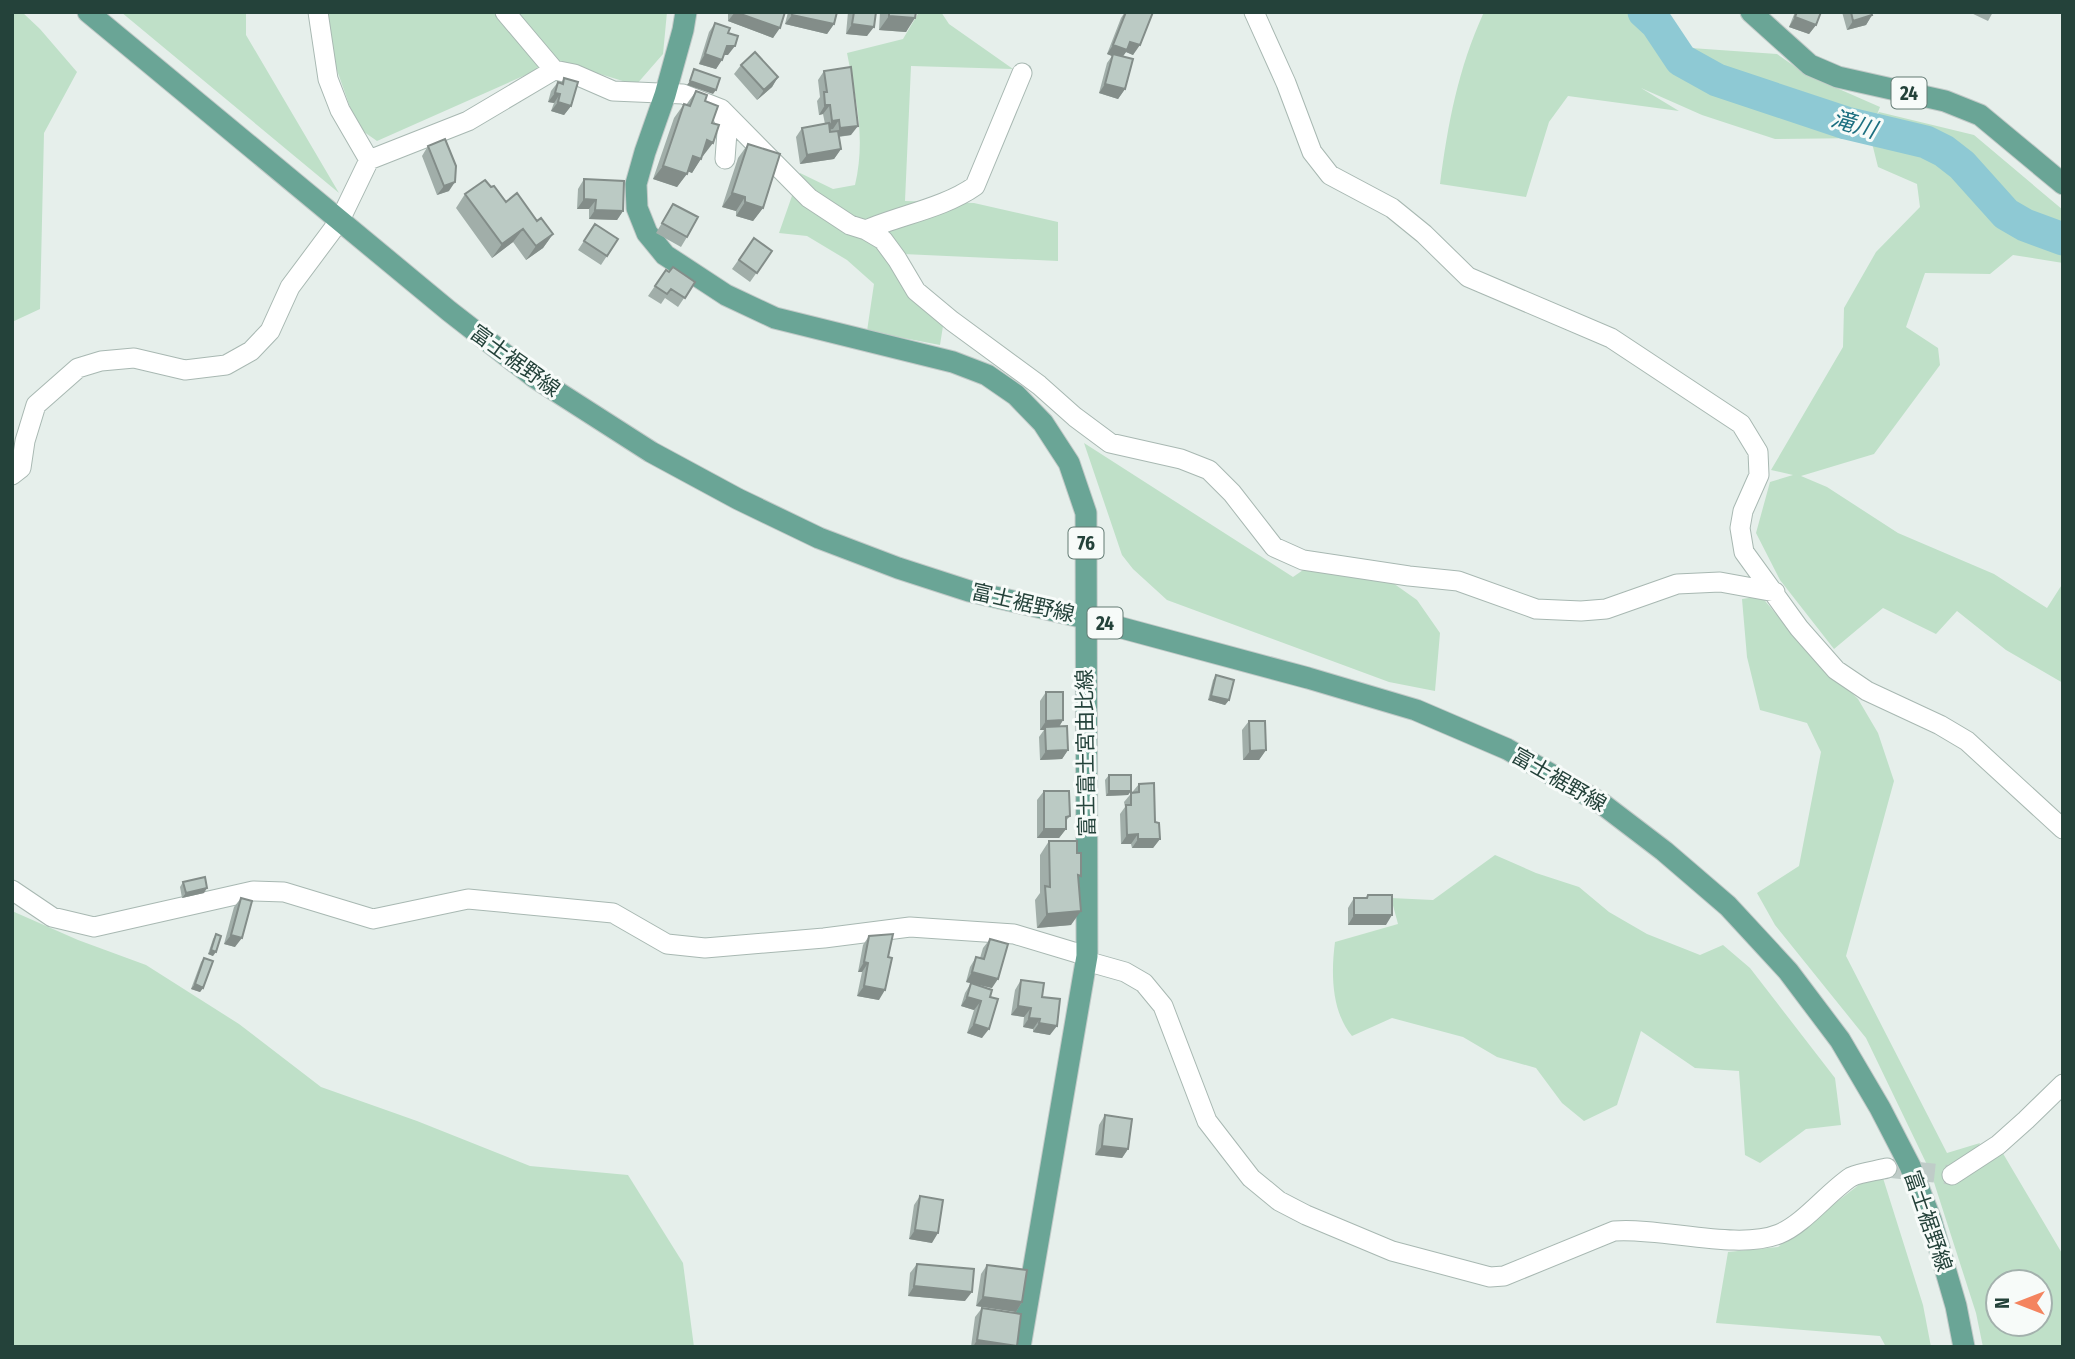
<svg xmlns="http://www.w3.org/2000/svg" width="2075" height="1359" viewBox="0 0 2075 1359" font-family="'Fira Sans Condensed','Noto Sans JP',sans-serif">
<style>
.green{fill:#bfe0c8;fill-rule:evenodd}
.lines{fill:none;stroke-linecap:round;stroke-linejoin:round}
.river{stroke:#8ec9d4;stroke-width:33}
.minor-tunnel{stroke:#bfccc8;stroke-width:19;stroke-dasharray:19 10;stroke-linecap:butt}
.minor-casing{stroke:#a8b8b2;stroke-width:21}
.primary-casing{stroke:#c2cac8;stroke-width:23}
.minor{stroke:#fff;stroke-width:19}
.primary{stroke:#6aa596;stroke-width:21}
.wall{fill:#a1aea9}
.shaded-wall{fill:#838d89}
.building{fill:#bbcac4;stroke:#838d89;stroke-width:2}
.labels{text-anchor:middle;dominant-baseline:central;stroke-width:6;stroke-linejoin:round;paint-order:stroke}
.shield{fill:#f7fbf9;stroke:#637a73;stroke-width:2}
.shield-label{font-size:19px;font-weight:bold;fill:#24423a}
.street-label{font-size:21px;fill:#24423a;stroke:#f7fbf9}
.water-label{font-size:23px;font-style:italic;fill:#1c6f80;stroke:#f7fbf9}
</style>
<rect width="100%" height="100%" fill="#e6efeb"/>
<!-- green -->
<path class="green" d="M12 12H22L40 29 77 72 44 133 40 309 12 322Z
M121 12H246V35L339 193Z
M327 12H667L663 54 636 85 557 61 377 141 357 127 332 56Z
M919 12H941L949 24 1013 69 911 66 905 201 974 203 1058 222V261L903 254 921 287 946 307 940 345 867 331 874 284 847 260 807 236 779 233 800 173 833 189 855 185C866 138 856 99 847 53L903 39Z
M1484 12H1663L1666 19 1691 48 1777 54 1807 75 1880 107 1876 117 1879 112 1974 135 2063 210V263L2013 255 1990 274 1925 273 1906 327 1938 348 1940 365 1874 454 1801 476 1827 487 1898 533 1994 574 2047 608 2063 583V683L2006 650 1957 611 1936 634 1883 608 1834 649 1780 580 1756 533 1770 482 1793 475 1771 470 1843 347 1844 308 1876 252 1920 207 1917 184 1878 167 1869 131 1864 138 1775 139 1702 115 1641 88 1679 111 1568 96 1549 122 1526 197 1440 184C1448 123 1458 69 1484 12Z
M1084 443 1293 577 1325 555 1393 583 1417 600 1440 633 1435 691 1389 682 1167 600 1133 569 1122 555Z
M1761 596 1792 633 1858 699 1878 733 1894 781 1846 956 1947 1153 1980 1143 1973 1160 1998 1145 2063 1255V1347H1983L1976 1313 1931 1173 1866 1038 1775 925 1757 893 1799 866 1821 752 1807 723 1760 710 1747 657 1742 599ZM1998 1282H2040V1324H1998Z
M1495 855 1536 873 1579 887 1609 912 1647 934 1700 955 1723 945 1750 968 1835 1078 1841 1125 1806 1129 1760 1163 1745 1155 1739 1071 1695 1068 1641 1031 1617 1105 1584 1121 1562 1103 1536 1068 1497 1057 1463 1037 1392 1018 1352 1036C1331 1011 1331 972 1335 942L1398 924 1391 898 1433 900Z
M12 911 78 940 146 965 239 1024 321 1087 417 1121 530 1166 628 1175 683 1263 694 1347H12Z
M1883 1178 1923 1305 1931 1347H1886L1880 1336 1716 1323 1728 1252 1778 1247 1860 1184Z"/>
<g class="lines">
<!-- river -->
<path class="river" d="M1644 12 1657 24 1681 60 1717 80 1846 123 1926 142 1944 151 1962 165 2006 214 2025 225 2063 239"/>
<!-- minor-tunnel -->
<path class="minor-tunnel" d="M1887 1168 1952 1175"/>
<defs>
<path id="minor" d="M318 12 328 79 340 110 369 160
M505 12 554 70
M1254 12 1286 83 1312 152 1330 175 1392 208 1424 234 1468 277 1611 338 1741 424 1758 452 1759 475 1743 511 1740 528 1744 552 1799 628 1836 670 1867 691 1940 725 1967 741 2063 829
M721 109 727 132 725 159
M866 230C900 215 944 208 975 186L1022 73
M12 475 21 468 25 441 36 405 78 368 101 361 134 358 185 370 226 365 251 351 270 331 290 287 340 220 369 160 468 121 554 70 574 74 613 91 683 94 721 109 809 198 850 225 866 230 883 240 897 259 916 291 952 321 1039 385 1075 417 1110 443 1181 459 1209 470 1232 493 1274 547 1303 560 1409 576 1458 581 1536 609 1581 611 1606 609 1677 584 1720 582 1775 592
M12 890 52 917 94 927 253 891 284 892 373 919 468 899 613 913 667 944 705 948 824 938 910 927 1014 934 1087 956
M1086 961 1125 972 1144 983 1163 1006 1207 1121 1251 1178 1279 1201 1306 1215 1392 1251 1490 1277 1504 1276 1614 1231C1662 1227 1737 1251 1779 1234 1804 1224 1828 1192 1851 1177 1861 1172 1876 1171 1887 1168
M1952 1175 1998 1145 2026 1120 2063 1084"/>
<path id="primary" d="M88 12 449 311 534 377 651 452 738 499 819 538 898 568 969 591 1085 618 1308 678 1416 710 1507 749 1601 803 1664 851 1728 906 1788 971 1840 1040 1880 1108 1910 1166 1931 1220 1956 1306 1964 1347
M686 12 683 30 665 95 645 152 636 184 637 208 647 233 665 255 726 295 775 318 953 362 987 375 1016 395 1043 423 1069 463 1086 513 1087 956 1020 1347
M1751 12 1810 65 1838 77 1945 101 1980 115 2063 184"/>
</defs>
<!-- minor casing -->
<use href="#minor" class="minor-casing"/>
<!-- primary casing -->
<use href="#primary" class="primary-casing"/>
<!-- minor -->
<use href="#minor" class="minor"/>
<!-- primary -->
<use href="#primary" class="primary"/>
</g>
<!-- wall -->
<path class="wall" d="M728 12H785L773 38 728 21Z
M788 12H837L834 24 827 34 785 24Z
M848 12H876L867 36 846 34Z
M880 12H916L906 32 879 30Z
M1125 12H1153L1133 55 1126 52 1123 56 1125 89 1118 99 1099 93 1107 63 1112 56 1107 54 1121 18Z
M1795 12H1821L1816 25 1809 34 1789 27Z
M1842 12H1871L1872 15 1866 25 1847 30Z
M1969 12H1993L1988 21Z
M715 23 728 33V55H724L716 69 699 64 709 32Z
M741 65 778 77 772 87 757 100 734 74Z
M824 71 851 135 839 137 841 149 834 159 800 164 796 137 802 128 825 124 823 114 819 115 817 101 820 97 818 80Z
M564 78 571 106 564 115 551 111 554 103 548 102 551 91 558 82 561 83Z
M696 91 705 101 712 123 703 156H702L692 173 688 171 677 187 653 179 674 118 684 104 686 105Z
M748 144 763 208 753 221 736 216V211L722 207 738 158Z
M428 146 449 191 437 195 422 156Z
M584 179 623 211 617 220 589 219V209H577L578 189Z
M491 187 506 202 537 221 553 234 543 248 526 260 513 242 492 258 456 208 465 194Z
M673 204 687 237 681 247 656 233Z
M595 224 618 239 601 265 578 250Z
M754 238 772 251 750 282 732 269Z
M666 270 695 282 678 307 665 298 661 304 648 296Z
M1216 675 1229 700 1225 705 1208 700 1213 680Z
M1046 692 1063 720 1059 727 1068 750 1062 759 1040 760 1039 737 1044 730H1040V701Z
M1249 721 1266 750 1259 760H1243L1242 730Z
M1109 775 1131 791 1128 795 1106 796 1105 780Z
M1139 784 1155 822 1160 839 1153 848H1132L1131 844H1121L1120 814 1125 807 1124 802Z
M1044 791 1070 816 1066 821V829L1059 838H1037V800Z
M1049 841 1078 881 1071 925 1037 928 1035 900 1040 893V855Z
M183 882 204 893 182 898 180 887Z
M1368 895 1386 925H1348V908L1354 898H1366Z
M241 898 235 947 224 944 234 907Z
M216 934 213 956 208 954 213 939Z
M869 936 879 1000 857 996 862 972H858L863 945Z
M990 939 992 988 966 982 970 967 976 957 980 958 983 948Z
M204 958 203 988 200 992 191 989 201 962Z
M1021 980 1042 997 1050 1035 1033 1032V1029L1023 1027 1024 1017 1011 1015 1015 990Z
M971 983 990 997 982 1038 967 1033 974 1010 961 1006 965 993Z
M1105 1115 1128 1149 1122 1158 1095 1155 1099 1125Z
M920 1196 932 1243 909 1239 914 1205Z
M917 1264 965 1301 908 1296 910 1273Z
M987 1265 1022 1302 1016 1312 976 1306 981 1274Z
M982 1308 1016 1347H971L975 1317Z"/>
<!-- shaded-wall -->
<path class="shaded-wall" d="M735 12 780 28 773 38 728 21Z
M792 15 834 24 827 34 785 24Z
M1872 15 1866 25 1847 30 1853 21Z
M889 16 915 18 906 32 879 30Z
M1795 17 1816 25 1809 34 1789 27Z
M852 24 874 27 867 36 846 34Z
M1130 42 1140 45 1133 55 1126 52 1121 59 1113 54 1112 56 1107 54 1113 45Z
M727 46H735L728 55H720Z
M705 54 722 60 716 69 699 64Z
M778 77 772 87 757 100 764 90Z
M690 81 716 90 713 94 687 85Z
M1105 84 1125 89 1118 99 1099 93Z
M555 93 560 94 554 103 548 102Z
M558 102 571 106 564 115 551 111Z
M825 105H830L823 114 819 115Z
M839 120 833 129 825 130 832 121Z
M858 126 851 135 834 137 840 128Z
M707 140 713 143 703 156 698 154Z
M841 149 834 159 800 164 807 155Z
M693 156 701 159 692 173 684 170Z
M663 166 687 174 677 187 653 179Z
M455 182 449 191 437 195 444 186Z
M732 193 745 197 736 211 722 207Z
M584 199 596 200 589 209H577Z
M745 202 763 208 753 221 736 216Z
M595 210 623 211 617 220 589 219Z
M523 229 513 242 492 258 502 244Z
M553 234 543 248 526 260 536 246Z
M1211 696 1229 700 1225 705 1208 700Z
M1063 720 1057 730 1045 727 1044 730H1040L1046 721Z
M1068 750 1062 759 1040 760 1046 751Z
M1266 750 1259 760H1243L1250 751Z
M1109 791H1131L1128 795 1106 796Z
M1044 829H1066L1059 838H1037Z
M1138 834 1131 844H1121L1127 835Z
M1138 839H1160L1153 848H1132Z
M207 888 204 893 182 898 186 893Z
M1081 911 1071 925 1037 928 1047 914Z
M1354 915H1392L1386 925H1348Z
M231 935 242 938 235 947 224 944Z
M211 950 216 952 213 956 208 954Z
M864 962 868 963 862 972H858Z
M972 972 998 979 992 988 966 982Z
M195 984 203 988 200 992 191 989Z
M864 986 885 990 879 1000 857 996Z
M967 997 981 1001 974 1010 961 1006Z
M1018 1006 1031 1008 1024 1017 1011 1015Z
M1029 1018 1040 1019 1033 1029 1023 1027Z
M1039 1023 1057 1026 1050 1035 1033 1032Z
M974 1024 989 1029 982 1038 967 1033Z
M1102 1146 1128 1149 1122 1158 1095 1155Z
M915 1230 938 1233 932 1243 909 1239Z
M914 1286 972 1292 965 1301 908 1296Z
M983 1297 1022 1302 1016 1312 976 1306Z
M977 1340 1017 1346 1016 1347H973Z"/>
<!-- building -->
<path class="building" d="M735 12H785L780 28Z
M792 12H837L834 24 792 15Z
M854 12H876L874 27 852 24Z
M889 12H916L915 18 889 16Z
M1126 12H1153L1140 45 1130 42 1127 50 1113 45Z
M1797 12H1821L1816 25 1795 17Z
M1851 12H1871L1872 15 1853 21Z
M715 23 730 28 728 33 738 36 735 46H727L722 60 705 54Z
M755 52 778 77 764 90 741 65Z
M1113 54 1133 59 1125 89 1105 84Z
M851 67 858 126 840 128 839 120 832 121 830 105H825L824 92H827L824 71Z
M694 69 720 78 716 90 690 81Z
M564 78 578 82 571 106 558 102 560 94 555 93 558 82 563 84Z
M696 91 707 95 705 101 718 106 712 123 719 125 713 143 707 140 701 159 693 156 687 174 663 166 684 104 690 106Z
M829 123 830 132 838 131 841 149 807 155 802 128Z
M445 139 456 166 455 182 444 186 428 146Z
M748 144 780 154 763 208 745 202V197L732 193Z
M584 179 624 181 623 211 595 210 596 200 584 199Z
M485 180 491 187 494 186 506 202 517 193 537 221 541 218 553 234 536 246 523 229 502 244 465 194Z
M673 204 698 217 687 237 662 223Z
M595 224 618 239 607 256 584 241Z
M754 238 772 251 757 273 739 260Z
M673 267 695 282 685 298 671 289 667 294 655 286 666 270 669 272Z
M1216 675 1234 680 1229 700 1211 696Z
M1046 692H1063V720L1046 721Z
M1249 721H1265L1266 750 1250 751Z
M1067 726 1068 750 1046 751 1045 727Z
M1109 775H1131V791H1109Z
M1154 783 1155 822 1159 823 1160 839H1138V834L1127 835 1126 805H1131V793L1139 792V784Z
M1044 791H1069L1070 816 1066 817V829H1044Z
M1049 841H1077V853H1081V876L1078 875 1081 911 1047 914 1045 886 1050 887Z
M205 877 207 888 186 893 183 882Z
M1368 895H1392V915H1354V898H1367Z
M241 898 252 901 242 938 231 935Z
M216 934 221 936 216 952 211 950Z
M893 934 888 957 892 958 885 990 864 986 868 963 864 962 869 936Z
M990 939 1008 944 998 979 972 972 976 957 984 959Z
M204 958 213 961 203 988 195 984Z
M1021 980 1044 983 1042 997 1060 999 1057 1026 1039 1023 1040 1019 1029 1018 1031 1008 1018 1006Z
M971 983 992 990 990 997 998 999 989 1029 974 1024 981 1001 967 997Z
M1105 1115 1132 1119 1128 1149 1102 1146Z
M920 1196 943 1200 938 1233 915 1230Z
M917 1264 974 1269 972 1292 914 1286Z
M987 1265 1027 1270 1022 1302 983 1297Z
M982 1308 1021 1314 1017 1346 977 1340Z"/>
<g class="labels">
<!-- shield labels -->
<g class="shield">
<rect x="1891.5" y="77.5" width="35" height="31" rx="5"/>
<rect x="1068.5" y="527.5" width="35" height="31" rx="5"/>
<rect x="1087.5" y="607.5" width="35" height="31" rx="5"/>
</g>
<g class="shield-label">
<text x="1909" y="93">24</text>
<text x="1086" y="543">76</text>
<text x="1105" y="623">24</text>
</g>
<!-- street labels -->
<g class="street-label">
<text transform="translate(515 361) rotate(36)">富士裾野線</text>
<text transform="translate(1023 603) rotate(13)">富士裾野線</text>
<text transform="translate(1086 753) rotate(-91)">富士富士宮由比線</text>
<text transform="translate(1559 780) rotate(30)">富士裾野線</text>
<text transform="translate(1928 1221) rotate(71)">富士裾野線</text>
</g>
<!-- water labels -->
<g class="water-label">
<text transform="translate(1854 124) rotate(16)">滝川</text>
</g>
</g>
<!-- border -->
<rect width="2075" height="1359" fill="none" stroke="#24423a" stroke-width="28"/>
<!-- north arrow -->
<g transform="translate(2019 1303) rotate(270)"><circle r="33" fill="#f7fbf9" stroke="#a3b1ad" stroke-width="2"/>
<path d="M0-5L12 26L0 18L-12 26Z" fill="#f4845f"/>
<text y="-10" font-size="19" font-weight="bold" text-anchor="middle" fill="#24423a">N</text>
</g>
</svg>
